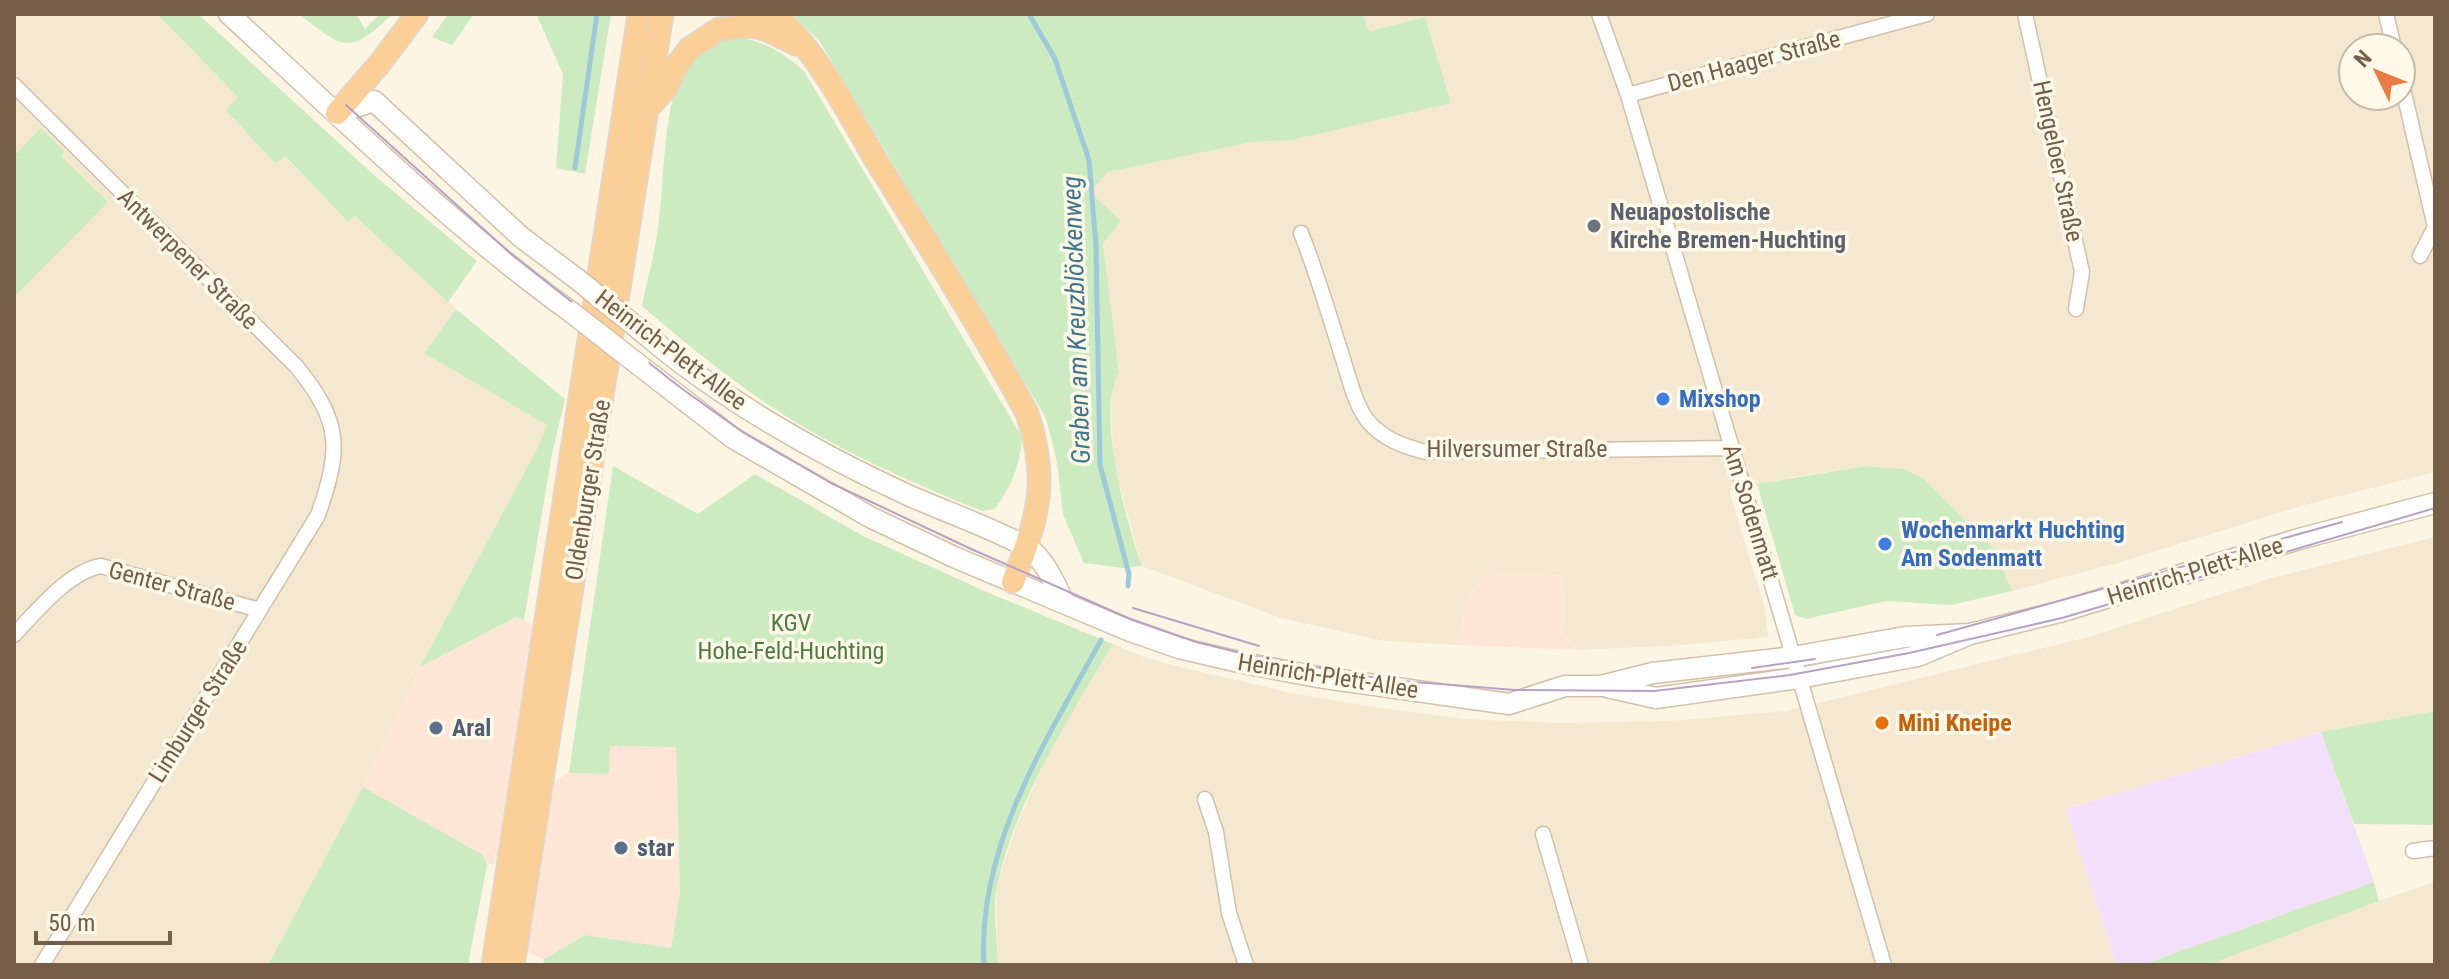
<svg xmlns="http://www.w3.org/2000/svg" width="2449" height="979" viewBox="0 0 2449 979" font-family="'Roboto Condensed',sans-serif">
<style>
.residential{fill:#f5e8d1;fill-rule:evenodd}
.commercial{fill:#fde6d6}
.education{fill:#f2dff9}
.green{fill:#cdebc1}
.lines{fill:none;stroke-linecap:round;stroke-linejoin:round}
.stream{stroke:#9dc9d9;stroke-width:5}
.minor-casing{stroke:#d0c0ac;stroke-width:17}
.secondary-casing{stroke:#d4c0a9;stroke-width:23}
.trunk-casing{stroke:#ded8d3;stroke-width:25}
.minor{stroke:#fff;stroke-width:14}
.secondary{stroke:#fff;stroke-width:20}
.trunk{stroke:#fbcf98;stroke-width:22}
.tram{stroke:#b9a1c6;stroke-width:2}
.secondary-bridge-casing{stroke:#d4c0a9;stroke-width:23;stroke-linecap:butt}
.secondary-bridge{stroke:#fff;stroke-width:20}
.worship-dot{fill:#6b7280;stroke:#fff9e9;stroke-width:3}
.shop-dot{fill:#3f7fe0;stroke:#fff9e9;stroke-width:3}
.food-dot{fill:#e8710a;stroke:#fff9e9;stroke-width:3}
.service-dot{fill:#5c6f8a;stroke:#fff9e9;stroke-width:3}
.labels{text-anchor:middle;dominant-baseline:central;stroke-width:7;stroke-linejoin:round;paint-order:stroke}
.street-label{font-size:24px;fill:#755d48;stroke:#fff9e9}
.worship-label{font-size:24px;font-weight:bold;fill:#5b616d;stroke:#fff9e9;text-anchor:start}
.shop-label{font-size:24px;font-weight:bold;fill:#366cbe;stroke:#fff9e9;text-anchor:start}
.park-label{font-size:24px;fill:#4c7c40;stroke:#fff9e9}
.food-label{font-size:24px;font-weight:bold;fill:#c56008;stroke:#fff9e9;text-anchor:start}
.service-label{font-size:24px;font-weight:bold;fill:#4e5e75;stroke:#fff9e9;text-anchor:start}
.water-label{font-size:26px;font-style:italic;fill:#41768a;stroke:#fff9e9}
</style>
<rect width="100%" height="100%" fill="#fdf5e3"/>
<!-- residential -->
<path class="residential" d="M14 14H157L239 98 227 109 276 164 284 156 347 221 355 215 456 309 424 353 547 425 538 447 420 667 363 787 268 965H14Z
M1362 14H2435V472L2301 506 2121 562 2012 591 1994 549 1903 469 1867 466 1799 476 1729 490 1765 609 1768 637 1683 645 1579 650 1565 634 1564 575 1468 593 1456 645 1384 641 1281 618 1142 566 1113 462 1111 386 1119 373 1103 243 1089 192 1108 172 1252 142 1292 140 1451 103 1425 17 1368 31ZM2353 48H2401V96H2353Z
M2435 537V711L2321 732 2066 809 2116 965H998L996 888 1016 827 1051 748 1113 644 1144 657 1184 668 1292 693 1368 706 1465 719 1560 723 1669 721 1786 711 2092 636 2268 579Z
M2435 882V965H2208L2379 901Z"/>
<!-- commercial -->
<path class="commercial" d="M1489 570 1564 575 1565 634 1579 650 1456 645 1468 593Z
M516 617 537 626 500 862 487 865 483 855 363 787 420 667Z
M610 746 676 747 680 892 671 948 585 935 544 959 527 952 553 782 569 773 608 774Z"/>
<!-- education -->
<path class="education" d="M2321 732 2374 882 2142 965H2116L2066 809Z"/>
<!-- green -->
<path class="green" d="M157 14H198L375 176 477 261 448 302 355 216 348 222 285 156 276 164 226 110 238 97Z
M299 14H356L365 29 380 14H392C350 56 343 49 299 14Z
M448 14H474L452 45 432 37Z
M536 14H611L585 174 556 168 563 74Z
M792 14H1362L1369 31 1425 17 1451 103 1292 140 1252 142 1108 172 1090 192 1121 221 1103 243 1119 373C1095 411 1127 524 1142 566L1123 568 1084 563 1063 515 1057 462 1046 418 820 42Z
M732 36C765 42 779 49 804 71L1022 437C1020 466 1012 485 995 509L982 511C913 483 841 452 778 411 730 380 685 343 642 306 647 280 655 253 658 227 664 189 663 110 680 79 693 58 710 46 732 36Z
M41 128 64 151 62 157 108 202 14 297V156Z
M456 309 565 399 552 454 524 620 516 617 420 667 538 447 547 425 424 353Z
M613 466 698 514 755 474 863 536 989 593 1113 644C1069 718 1015 802 997 886 992 908 998 942 998 965H543L544 959 585 935 671 948 680 892 676 747 610 746 609 774 569 773Z
M1867 466 1903 469 1924 479 1994 549 2012 591 1951 605 1886 601 1806 619 1795 615 1757 484Z
M2435 711V825L2354 824 2321 732Z
M363 787 483 855 487 865 468 965H268Z
M2374 882 2379 901 2208 965H2142Z"/>
<g class="lines">
<!-- stream -->
<path class="stream" d="M1029 14 1055 59 1089 160 1096 247 1100 465 1129 574 1128 586
M575 168 597 14
M984 965C977 846 1046 741 1101 640"/>
<defs>
<path id="minor" d="M1599 14 1628 95 1884 965
M2025 14 2082 272 2076 309
M2386 14 2394 48
M2401 80 2435 227
M14 85 297 367C342 423 341 449 318 515L42 965
M1628 95 1927 14
M1301 233C1317 273 1329 315 1342 356 1349 377 1354 402 1367 420 1383 439 1402 446 1426 452L1732 448
M2420 256 2435 227
M14 635C36 612 69 571 101 566L260 610
M1205 799 1216 832 1229 913 1246 965
M1543 834 1581 965
M2413 851 2435 848"/>
<path id="secondary" d="M229 14C340 116 449 224 571 312
M337 113 374 101 521 237 577 279
M645 334C724 401 816 453 910 496 949 513 989 527 1027 547 1044 559 1055 582 1063 601
M639 365 733 438 870 517 954 557 1130 631 1179 648 1243 663 1318 677 1509 704 1565 686H1601L1653 673 1793 657 1905 637 1970 634
M1607 687 1656 698 1799 678 1918 656 1970 634 2063 611 2299 539 2435 503"/>
<path id="trunk" d="M772 14C812 42 849 114 874 157 926 241 980 326 1027 413 1050 481 1038 517 1013 582
M647 109 667 87 676 66 689 49 719 29 753 26 767 30 796 44
M337 113 381 62 417 14
M493 965 639 14
M513 965 662 14"/>
</defs>
<!-- minor casing -->
<use href="#minor" class="minor-casing"/>
<!-- secondary casing -->
<use href="#secondary" class="secondary-casing"/>
<!-- trunk casing -->
<use href="#trunk" class="trunk-casing"/>
<!-- minor -->
<use href="#minor" class="minor"/>
<!-- secondary -->
<use href="#secondary" class="secondary"/>
<!-- trunk -->
<use href="#trunk" class="trunk"/>
<!-- tram -->
<path class="tram" d="M346 105 511 254 681 388 744 433 831 483 969 548 1128 618 1196 642 1253 656 1389 680 1515 690 1654 691 1790 675 1909 653 2062 618 2435 508
M1133 608 1259 646
M1937 635 2342 522
M1752 668 1815 659"/>
<defs>
<path id="secondary-bridge" d="M577 279 645 334
M571 312 639 365"/>
</defs>
<!-- secondary-bridge casing -->
<use href="#secondary-bridge" class="secondary-bridge-casing"/>
<!-- secondary-bridge -->
<use href="#secondary-bridge" class="secondary-bridge"/>
</g>
<!-- markers -->
<circle class="worship-dot" cx="1594" cy="226" r="8"/>
<g class="shop-dot">
<circle cx="1663" cy="399" r="8"/>
<circle cx="1885" cy="544" r="8"/>
</g>
<circle class="food-dot" cx="1882" cy="723" r="8"/>
<g class="service-dot">
<circle cx="436" cy="728" r="8"/>
<circle cx="621" cy="848" r="8"/>
</g>
<g class="labels">
<!-- street labels -->
<g class="street-label">
<text transform="translate(1754 61) rotate(-15)">Den Haager Straße</text>
<text transform="translate(2058 161) rotate(78)">Hengeloer Straße</text>
<text transform="translate(188 259) rotate(45)">Antwerpener Straße</text>
<text transform="translate(671 350) rotate(37)">Heinrich-Plett-Allee</text>
<text x="1517" y="449">Hilversumer Straße</text>
<text transform="translate(588 490) rotate(-81)">Oldenburger Straße</text>
<text transform="translate(1751 512) rotate(73)">Am Sodenmatt</text>
<text transform="translate(2195 571) rotate(-17)">Heinrich-Plett-Allee</text>
<text transform="translate(172 586) rotate(15)">Genter Straße</text>
<text transform="translate(1328 676) rotate(9)">Heinrich-Plett-Allee</text>
<text transform="translate(198 711) rotate(-58)">Limburger Straße</text>
</g>
<!-- worship labels -->
<g class="worship-label">
<text x="1610" y="212">Neuapostolische<tspan x="1610" dy="28">Kirche Bremen-Huchting</tspan></text>
</g>
<!-- shop labels -->
<g class="shop-label">
<text x="1679" y="399">Mixshop</text>
<text x="1901" y="530">Wochenmarkt Huchting<tspan x="1901" dy="28">Am Sodenmatt</tspan></text>
</g>
<!-- park labels -->
<g class="park-label">
<text x="791" y="623">KGV<tspan x="791" dy="28">Hohe-Feld-Huchting</tspan></text>
</g>
<!-- food labels -->
<g class="food-label">
<text x="1898" y="723">Mini Kneipe</text>
</g>
<!-- service labels -->
<g class="service-label">
<text x="452" y="728">Aral</text>
<text x="637" y="848">star</text>
</g>
<!-- water labels -->
<g class="water-label">
<text transform="translate(1076 320) rotate(-92)">Graben am Kreuzblöckenweg</text>
</g>
</g>
<!-- border -->
<rect width="2449" height="979" fill="none" stroke="#755d48" stroke-width="32"/>
<!-- north arrow -->
<g transform="translate(2377 72) rotate(313)"><circle r="38" fill="#fff9e9" stroke="#c8bba9" stroke-width="2"/>
<path d="M0-6L14 30L0 20L-14 30Z" fill="#ea7b44"/>
<text y="-12" font-size="22" font-weight="bold" text-anchor="middle" fill="#755d48">N</text>
</g>
<!-- scale -->
<path d="M36 931v12h134v-12" fill="none" stroke="#755d48" stroke-width="4"/>
<text x="48" y="931" font-size="24" fill="#755d48" stroke="#fff9e9" stroke-width="6" paint-order="stroke">50 m</text>
</svg>
